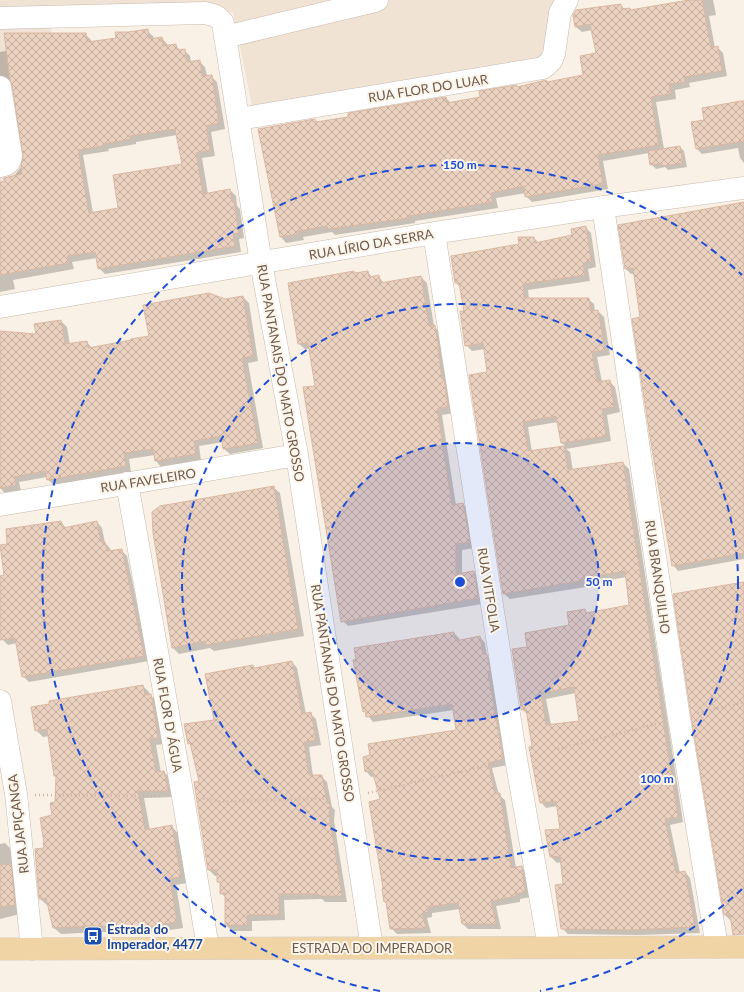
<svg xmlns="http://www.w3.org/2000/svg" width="744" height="992" viewBox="0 0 744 992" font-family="Lato,sans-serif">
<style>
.residential{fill:#f0e3d4}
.shadow{fill:#0003;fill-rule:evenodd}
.building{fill:url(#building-cross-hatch);stroke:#dcb8a2;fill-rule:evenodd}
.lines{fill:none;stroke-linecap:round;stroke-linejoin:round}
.minor-casing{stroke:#c9b9ac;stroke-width:23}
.major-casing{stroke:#d4cdca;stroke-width:23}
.path{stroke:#d0b4a3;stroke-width:2.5;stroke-dasharray:1 3;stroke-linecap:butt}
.minor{stroke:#fff;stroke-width:22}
.major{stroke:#f0d4a5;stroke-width:22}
.ring{fill:none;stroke:#1d4ed8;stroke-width:2;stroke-dasharray:7 5}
.labels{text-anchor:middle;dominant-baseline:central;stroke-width:4;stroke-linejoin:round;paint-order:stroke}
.street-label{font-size:13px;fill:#6f594d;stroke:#fcf5ea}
.transit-label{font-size:13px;font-weight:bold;fill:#164399;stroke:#fcf5ea;text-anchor:start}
.centre{fill:#1d4ed8;stroke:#fcf5ea;stroke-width:2}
.ring-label{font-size:12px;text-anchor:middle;font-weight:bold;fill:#1d4ed8;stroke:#fcf5ea;stroke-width:4;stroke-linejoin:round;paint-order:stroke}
</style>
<defs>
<pattern id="building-cross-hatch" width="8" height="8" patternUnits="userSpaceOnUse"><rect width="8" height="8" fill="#ebd1c0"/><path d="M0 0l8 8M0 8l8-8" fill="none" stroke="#c3ad9e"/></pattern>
</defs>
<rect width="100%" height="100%" fill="#f9f1e5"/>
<!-- residential -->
<path class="residential" d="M0 0H577L570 8 556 64 254 116 233 12H113L49 15 80 222 0 235Z"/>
<!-- shadow -->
<path class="shadow" d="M685 0H713L716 15 709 16 715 48H718L723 53 727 76 689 83 690 87 675 90 676 99 656 102 664 149 680 147 684 151 687 167 668 170 665 167 656 169 651 164 649 153 603 161 608 189 532 202 526 196V193L496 198 498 208 415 221V223L335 235 332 232 303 237 304 240 286 243 281 237 315 120 318 123 446 98 451 103 481 98 517 86 518 87 546 81 548 83 585 76 597 54 592 30 582 32 576 27 621 5 625 10 630 9 632 11 685 2Z
M147 31 153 36 154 39 162 38 167 44 168 46 175 45 181 51 184 50 190 56 191 62 199 61 205 67 207 76H211L217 82 225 129 211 132 215 156 202 158 208 194 230 190 236 196 237 206 240 209 244 238 239 239 241 252 105 274 99 268 97 258 72 262 74 269 13 280 15 289 0 292V186L6 185 5 179 15 175 22 166 24 153 12 81 5 80 0 82V52L85 34 91 40 92 43 117 39ZM177 135 183 165 119 209 93 213 83 155 109 151 108 149 136 144V142Z
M744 102V163L740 158 738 148 702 154 696 148Z
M744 203V559L678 571 673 565 635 274H631L626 269Z
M585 227 591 233 596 267 588 269 590 281 528 290 529 299H588L594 304 595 311H598L604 317 610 355 597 357 602 382 609 381 615 387 620 412 607 415 611 441 566 449 570 452 573 471 623 463 629 469 683 822 670 825 680 873 685 872 690 878 700 933 637 935 568 934 562 928 565 885 562 862 557 863 551 857 561 830 558 806 546 808 541 802 528 715 522 709 528 647 570 626 584 610 588 614 630 606 627 577 585 584 586 587 510 599 504 594 488 373 485 349 472 351 466 345 465 312 461 288 456 283 534 238 539 243 573 236ZM558 422 562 443 565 446 532 452 528 427ZM576 693 580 721 551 725 546 699Z
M368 272 372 277 378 276 384 283 421 277 427 283 434 326 440 332 454 413 442 415 456 505 463 504 469 510 475 548 462 550V574L474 572 479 578 483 604 348 626 342 620 316 386 310 349H305L299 344 356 274Z
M243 297 249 303 258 361 248 363 263 448 230 454 224 449 223 442 199 446 201 460 161 467 156 461 155 455 129 459 131 472 54 485 48 480 47 477 19 482 21 491 6 494 0 488V332L37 336 61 321 67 327 70 345 87 342 92 348 150 337 225 300Z
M273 487 280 493 304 636 214 651 210 648 179 654 172 647Z
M61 522 66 528 97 522 102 528 105 543 110 548 111 552 121 550 127 556 149 661 29 682 23 676 17 643 8 645 2 639 0 628V577L5 576 0 546 8 545Z
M744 583V934L725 915Z
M454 633 459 638 460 641 480 637 485 643 487 656 492 660 508 765 492 768 499 795 505 800 516 868 521 867 527 872 530 897 520 899V902L496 906 501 929H468L463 924 460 909 432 913V917L427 918 431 933 397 934 391 928 387 904 385 901 381 800 375 776 371 777 366 771 457 731 454 710 373 722 364 711Z
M292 662 297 668 306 714 310 713 316 719 321 745 309 747 313 776H321L327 782 332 807 335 810 334 821 347 902H325L322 899 284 900 285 920 252 921V931H232L226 925V898L221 893V884L218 881V876H215L209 870 200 782 192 747 189 743 215 721 253 667 255 668Z
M143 686 149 692 150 695 157 701 164 744 156 745 161 773 164 772 171 779 174 797 144 798 150 830 171 826 178 833 187 883 176 885 183 928 151 933 100 932 61 934 54 928 49 905H47L40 899 45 849 56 803V776L49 736 43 737 36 730Z
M5 843 11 849 20 914 0 919V844Z"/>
<!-- building -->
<path class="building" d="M689 0H702L711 48 718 46 722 71 684 77 685 82 669 84 671 94 651 97 659 145 598 155 603 184 525 197 524 186 491 193 492 202 409 216V218L328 229 327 226 298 231 299 234 280 237 258 129 315 119 316 122 348 117V113L446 97 447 103 480 97 479 91 517 85V87L546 80 547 82 583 75 580 56 596 53 590 24 575 27 573 15 576 10 621 4 622 9 630 8V10Z
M148 29 149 39 162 37 163 46 176 44 177 50 185 49 187 62 200 60 202 76 212 75 219 123 206 126 210 150 196 153 203 194 230 189 232 202H234L239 233 233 234 235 246 98 269 95 252 67 256 68 263 0 275V182H4V178L22 174 21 166 23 156 12 85 10 80 4 33H86L87 42 116 38 115 32H129ZM175 129 182 164 113 175 118 208 89 213 78 150 103 146V144L131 139 130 136Z
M741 101H744V141L696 149 691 122 704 120 702 108Z
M680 146 683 163 662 166V163L650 165 648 151Z
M744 202V553L672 566 651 443 632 319 640 317 633 268 625 269 618 225Z
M586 226 591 261 583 263 585 275 523 284 524 298H589L591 311 598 310 605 350 592 352 597 382 610 380 614 407 602 409 606 436 561 443 556 416 523 422 528 451 564 446 568 470 623 462 678 817 665 819 676 873 685 871 695 927 630 930 561 929 555 885 563 884 560 856 550 857 545 830 560 829 556 801 540 803 529 747 532 746 526 709 521 710V707L512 649 527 647 525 633 569 625 567 612 585 609 586 613 629 605 625 571 580 579V581L503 594 469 375 487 372 483 343 465 346 460 311H464L459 283H455L451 256 519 244 518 237H534L535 243 572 235 571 229ZM574 687 579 721 546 725 541 693Z
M354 271 355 273 368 271 369 277 379 275 380 283 421 276 429 326 435 325 439 350H438L442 379H444L448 407 437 409 452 505 463 503 470 542 456 544V574L474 571 478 598 341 622 303 387 315 386 308 343 298 344 288 283Z
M209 293 225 299 243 296 253 356 242 358 258 443 223 449 221 436 194 441 196 454 155 461 153 449 124 453 126 466 47 480 45 471 14 477 16 485 0 488V331L36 334 34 324 61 320 65 344 87 341 88 348 131 340V339L149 336 143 305Z
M274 486 298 629 206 645 205 641 172 648 153 533 152 512 160 506Z
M61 521 63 528 97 521 101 542H105L107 551 122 549 144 656 22 677 15 638 0 640V576L4 575 0 545 7 544 6 529Z
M744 582V934L733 935 730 914 724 915 692 722 673 594Z
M454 632 455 641 480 636 483 654H487L490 672 488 673 503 759 488 763 495 794 500 793 511 868 522 866 525 892 515 894 516 896 491 901 496 924H462L458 903 427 907 428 912 422 913 426 928 390 929 386 902H384L382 889 383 888 369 802 380 799 372 770 365 772 363 757 370 755 368 744 456 730 452 704 366 717 365 711 363 712 353 660 356 659 354 648Z
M292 661 302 714 311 712 316 740 304 742 309 775H322L327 803 330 804 329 814 342 896H318V894H279V915H247V925H225V893L220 894V882H217V870H208L194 782 199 781 190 743 188 744 184 724 214 720 205 674 253 665 254 668Z
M143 685 145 695 151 694 158 738 150 739 156 772 164 771 168 791H138L145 830 172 825 181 877 170 879 177 922 144 927 93 926 53 928 46 898 39 899 35 849 44 848 43 843H44L40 818 52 815 50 803 55 802 56 776H54L47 729 35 731 31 707 49 704V701Z
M8 864H11L15 905 0 907V865Z"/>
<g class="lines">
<defs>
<path id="minor" d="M0 18 205 13C214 15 218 16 223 23L261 263 297 455 372 948
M225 37 375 1 377 0
M0 87 11 155C11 162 7 165 0 166
M239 119 543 68 551 61 554 54 560 13 567 0
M603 207 679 718 717 947
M434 233 516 759 549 947
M0 307 434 233 603 207 744 188
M127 483 183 797 208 948
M0 505 297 455
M0 701 16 794 32 949"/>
<path id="major" d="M0 949 744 947"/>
</defs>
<!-- minor casing -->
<use href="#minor" class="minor-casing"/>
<!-- major casing -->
<use href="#major" class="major-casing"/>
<!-- path -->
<path class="path" d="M698 713 744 702
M558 749 660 723
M368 793 498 763
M35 795 162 796
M203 799 219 801 329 799"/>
<!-- minor -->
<use href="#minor" class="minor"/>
<!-- major -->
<use href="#major" class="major"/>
</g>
<!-- distance rings -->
<circle cx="460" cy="582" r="139" fill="#1d4ed8" fill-opacity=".12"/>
<g class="ring">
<circle cx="460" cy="582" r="139"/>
<circle cx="460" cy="582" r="278"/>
<path d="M742 889A417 417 0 0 1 540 991M380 991A417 417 0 1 1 742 275"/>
</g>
<!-- icons -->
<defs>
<symbol id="bus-square" viewBox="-11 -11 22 22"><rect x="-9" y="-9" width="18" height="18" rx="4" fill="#1a4fb4" stroke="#fcf5ea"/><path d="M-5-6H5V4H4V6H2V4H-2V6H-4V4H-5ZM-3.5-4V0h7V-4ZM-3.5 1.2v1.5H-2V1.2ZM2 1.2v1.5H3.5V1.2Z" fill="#fff"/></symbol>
</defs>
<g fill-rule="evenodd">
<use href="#bus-square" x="82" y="925" width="22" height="22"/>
</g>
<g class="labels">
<!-- street labels -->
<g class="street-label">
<text transform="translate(428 88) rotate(-9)">RUA FLOR DO LUAR</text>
<text transform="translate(371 244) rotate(-10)">RUA LÍRIO DA SERRA</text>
<text transform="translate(281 373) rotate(80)">RUA PANTANAIS DO MATO GROSSO</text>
<text transform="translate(148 480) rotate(-9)">RUA FAVELEIRO</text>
<text transform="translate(658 577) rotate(82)">RUA BRANQUILHO</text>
<text transform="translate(489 590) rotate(81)">RUA VITFOLIA</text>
<text transform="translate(333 693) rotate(81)">RUA PANTANAIS DO MATO GROSSO</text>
<text transform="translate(168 715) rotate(80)">RUA FLOR D' ÁGUA</text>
<text transform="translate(18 824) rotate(-97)">RUA JAPIÇANGA</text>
<text x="372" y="948">ESTRADA DO IMPERADOR</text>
</g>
<!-- transit labels -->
<g class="transit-label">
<text x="107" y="929">Estrada do<tspan x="107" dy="15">Imperador, 4477</tspan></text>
</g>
</g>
<circle cx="460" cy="582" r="6" class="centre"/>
<g class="ring-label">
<text x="460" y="169">150 m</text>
<text x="599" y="586">50 m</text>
<text x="657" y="783">100 m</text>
</g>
</svg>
